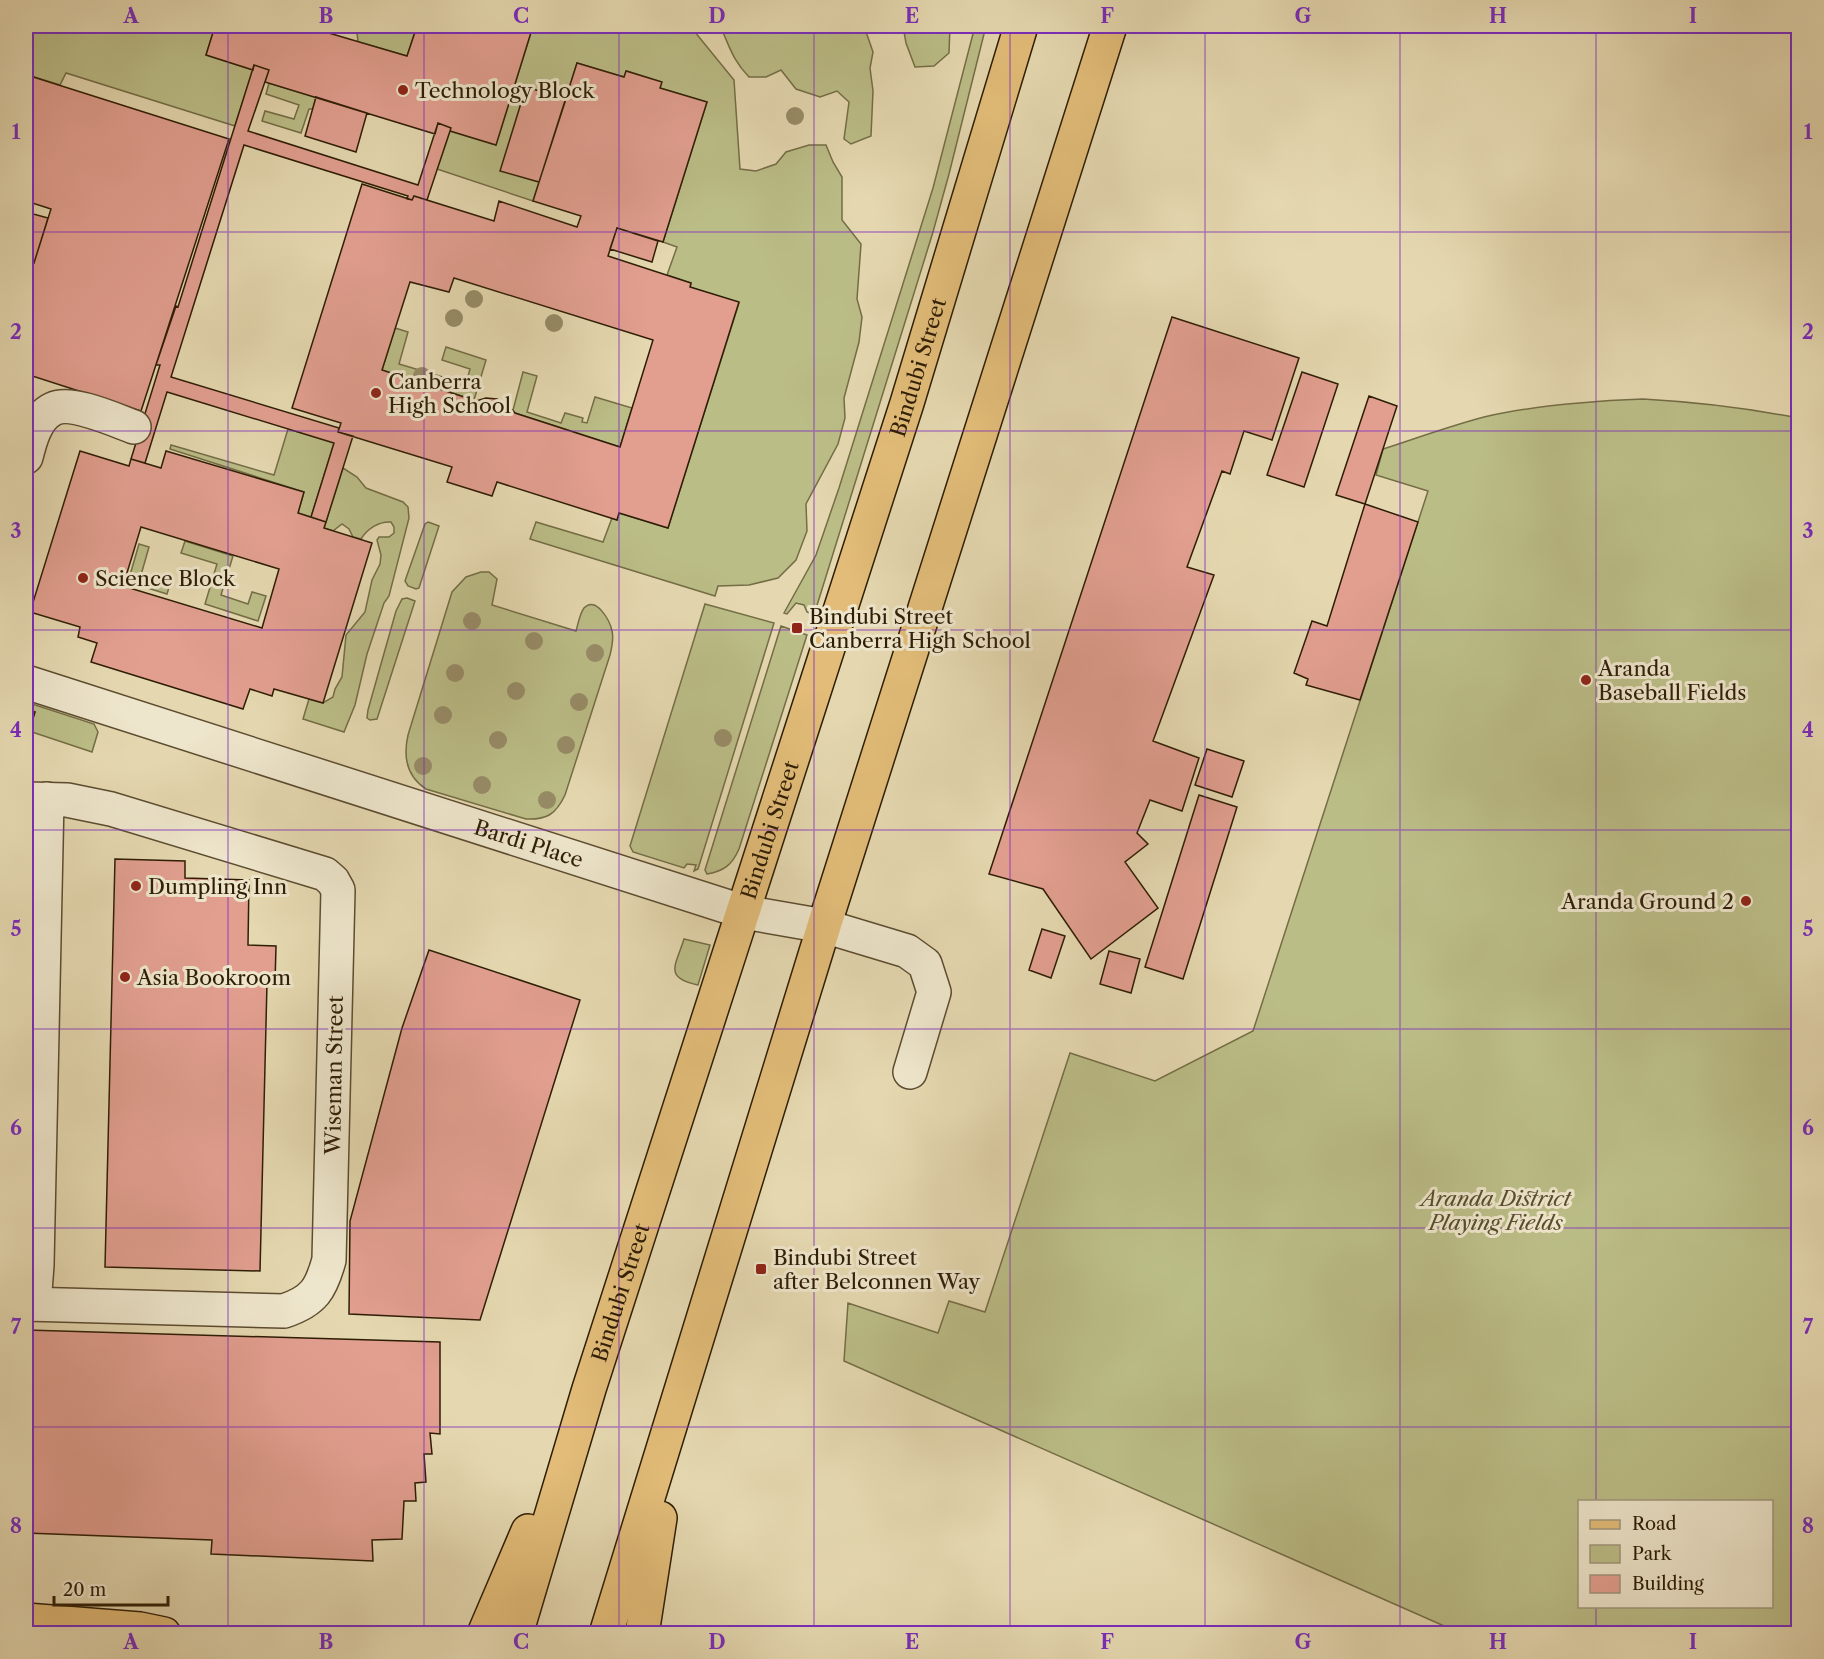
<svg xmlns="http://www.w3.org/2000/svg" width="1824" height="1659" viewBox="0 0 1824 1659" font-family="'Libre Caslon Text',serif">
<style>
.green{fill:#bbbd87;stroke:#746d46;stroke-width:1.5;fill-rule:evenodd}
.building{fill:#e29f90;stroke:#2e1d05;stroke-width:1.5;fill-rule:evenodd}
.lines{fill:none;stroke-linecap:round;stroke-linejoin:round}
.minor-casing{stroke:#5c4c30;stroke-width:36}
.major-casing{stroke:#2e1d05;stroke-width:36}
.minor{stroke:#eee6cc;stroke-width:33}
.major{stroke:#e2bc78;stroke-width:33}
.tree{fill:#978c67}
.grid{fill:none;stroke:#7b2cbf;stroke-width:1.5;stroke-opacity:0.55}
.poi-dot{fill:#8f2418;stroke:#eee6cc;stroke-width:2}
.labels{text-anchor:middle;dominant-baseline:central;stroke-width:6;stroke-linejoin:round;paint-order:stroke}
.poi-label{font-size:21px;fill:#2e1d05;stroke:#eee6cc;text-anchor:start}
.street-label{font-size:21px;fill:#2e1d05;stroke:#eee6cc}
.park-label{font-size:21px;font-style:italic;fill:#584d2c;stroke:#eee6cc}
.neatline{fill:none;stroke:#7b2cbf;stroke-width:2}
.grid-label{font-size:20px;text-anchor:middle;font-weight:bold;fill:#7b2cbf}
</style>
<rect width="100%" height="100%" fill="#e5d8b0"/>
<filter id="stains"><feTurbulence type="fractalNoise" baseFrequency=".00333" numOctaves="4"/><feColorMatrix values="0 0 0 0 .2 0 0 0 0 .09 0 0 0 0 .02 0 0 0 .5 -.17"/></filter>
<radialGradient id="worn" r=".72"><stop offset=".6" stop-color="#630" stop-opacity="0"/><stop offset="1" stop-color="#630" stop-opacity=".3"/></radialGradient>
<!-- green -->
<path class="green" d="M26 26H215L206 55 253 70 235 126 66 73 60 85 28 75 26 80Z
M361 26H417L407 56 358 42 357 33Z
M533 26H690L734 80 740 169 756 171 776 164 786 152 809 145H826L833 162 842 177V220L861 244 857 299 862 317 859 342 844 398 845 418 838 444 806 504 807 531 796 560 778 578 749 585 718 586 715 596 530 539 536 522 603 542 612 518 617 520 619 513 668 528 739 303 690 287 691 283 667 275 677 247 663 242 707 102 660 88 661 82 627 71 624 77 577 63 566 99 527 87 501 170 539 182 533 201 437 169 450 131 496 145Z
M720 26H864L873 52 870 68 873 91 871 136 851 144 844 139 849 102 837 91 820 97 796 89 781 70 766 77H749C732 59 730 47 720 26Z
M903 26H950L949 53 934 66 915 67 906 43Z
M975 26H986L949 174 933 232 814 615 807 612 804 605 796 603 787 614 784 613 816 555 839 488 933 188Z
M269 83 316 97 313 109H309L301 133 262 121 265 111 294 119 299 105 266 94Z
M395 328 408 332 399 364 466 384 470 369 442 360 446 347 486 360 474 400 382 370Z
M523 372 537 376 527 412 561 423 565 413 583 418 582 422 587 423 595 397 632 408 620 447 515 413 513 410Z
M1643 399C1696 402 1747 408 1798 418V1633H1460L844 1361 848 1303 938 1333 949 1301 985 1312 1070 1053 1155 1081 1253 1031 1428 491 1376 475 1383 449C1417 438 1450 426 1484 417 1536 405 1590 401 1643 399ZM1580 1502H1772V1606H1580Z
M288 429 334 443 311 517 298 513 304 492 170 449 171 445 274 475Z
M343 468 357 477 366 488 403 502 408 507 409 518 389 596 384 603 367 654 355 705 344 732 303 719 309 699 323 703 333 697 335 689 342 677 346 635 365 612 372 580 380 564 381 555 377 540 379 537H389L394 533V527L391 522C379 521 367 529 361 539L353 537 349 529 342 524 333 531 324 528Z
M428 522 439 526 419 588 416 589 408 586 405 581 425 524Z
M185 541 233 556 221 595 248 604 252 592 266 596 258 621 205 604 217 564 181 553Z
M139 544 149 547 141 575 170 584 167 594 128 582Z
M481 572H489L497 579 492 605 576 631C578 624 580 613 584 608 596 595 610 621 612 631 614 639 612 647 610 655L565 795C556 814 547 820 526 819L426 789C406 776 403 757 408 735L452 592 466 577Z
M407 598 415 601 377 719 370 720 367 718 368 710 396 611 402 599Z
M705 604 774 623 698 869 694 871 696 865 687 864 684 868 633 852 630 846Z
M781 626 807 635 739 849C732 865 724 871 707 874L705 870Z
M26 702 94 724 98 732 92 752 29 731 35 712 26 709Z
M684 939 710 945 698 985C663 978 676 965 684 939Z"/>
<!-- building -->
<path class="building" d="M215 26H305L407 56 417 26H533L496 145 450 131 451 128 438 123 435 134 265 82 269 70 254 65 253 70 206 55Z
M577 63 624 77 626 71 662 82 660 88 707 102 663 242 617 228 608 256 691 283 690 287 739 302 668 528 619 513 617 520 497 482 492 496 447 482 452 467 338 432 341 423 292 408 362 184 412 200 414 196 494 221 499 201 577 227 581 216 533 201ZM454 278 653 340 620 447 515 413 507 405 497 399 486 398 476 401 382 370 410 282 449 292Z
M254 65 269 70 248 131 418 185 438 123 451 128 427 200 414 196 412 200 407 199 408 196 244 145 171 377 339 428 338 432 353 436 326 522 311 517 334 443 167 392 145 463 131 459 160 365H156L176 306 178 307Z
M27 75 229 139 141 411 26 374V260L34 263 51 209 26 201V80Z
M526 87 566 99 539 182 500 171Z
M316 97 367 113 356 152 305 136Z
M26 212 48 218 34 263 26 260Z
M617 228 658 241 652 262 610 249Z
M1172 317 1299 358 1272 440 1244 431 1230 474 1222 471 1187 567 1214 575 1153 741 1199 758 1182 811 1150 800 1137 833 1148 844 1125 862 1158 908 1091 959 1043 889 989 874Z
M1302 372 1338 384 1304 487 1267 475Z
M1369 396 1397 406 1365 504 1336 495Z
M80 451 129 466 131 459 161 468 166 451 304 492 298 513 326 522 324 528 372 543 323 703 274 689 272 696 250 689 243 709 91 662 97 643 78 637 80 627 30 612ZM141 527 279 569 262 628 123 586Z
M1365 504 1418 522 1360 700 1306 685 1308 679 1294 673 1312 621 1327 626Z
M26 709 35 712 30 728 26 727Z
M1207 749 1244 761 1232 797 1195 785Z
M1199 795 1237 807 1183 979 1145 967Z
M115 859 185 861V878L249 880 248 945 276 946 275 983H267L260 1271 105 1267Z
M1042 929 1065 936 1051 978 1029 970Z
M429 950 580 1000 480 1320 349 1314 350 1221 402 1028Z
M1109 951 1140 959 1131 993 1100 984Z
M26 1330 440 1342V1434L430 1433 432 1454H424L426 1482 415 1483 416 1501H404L402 1539 372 1540 373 1561 211 1554 212 1540 26 1533Z"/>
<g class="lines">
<defs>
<g id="minor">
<path d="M26 457C30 441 36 417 53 409 71 400 115 420 134 427"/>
<path id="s1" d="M26 682 744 912 824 926 907 951 925 964 934 992 910 1072"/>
<path d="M26 799 67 800 111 809 325 874 333 881 338 890 329 1260C321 1289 314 1301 284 1311L26 1304"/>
<path d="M34 1304 37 1265 47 799"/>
</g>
<g id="major">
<path d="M26 1620 140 1629 164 1634"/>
<path d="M484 1634 528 1531"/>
<path id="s2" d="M516 1634 589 1389 907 403 1021 26"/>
<path d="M606 1634 824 926 1110 26"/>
<path d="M642 1634 660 1518"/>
</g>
</defs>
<!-- minor casing -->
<use href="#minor" class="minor-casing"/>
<!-- major casing -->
<use href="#major" class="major-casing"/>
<!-- minor -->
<use href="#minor" class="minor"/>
<!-- major -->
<use href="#major" class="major"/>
</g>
<!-- trees -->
<g class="tree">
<circle cx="795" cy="116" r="9"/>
<circle cx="474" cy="299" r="9"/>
<circle cx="454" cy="318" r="9"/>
<circle cx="554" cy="323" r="9"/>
<circle cx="422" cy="376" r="9"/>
<circle cx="472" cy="621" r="9"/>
<circle cx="534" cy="641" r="9"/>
<circle cx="595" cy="653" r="9"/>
<circle cx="455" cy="673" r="9"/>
<circle cx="516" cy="691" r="9"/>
<circle cx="579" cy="702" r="9"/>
<circle cx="443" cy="715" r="9"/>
<circle cx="723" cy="738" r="9"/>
<circle cx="498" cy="740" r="9"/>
<circle cx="566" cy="745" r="9"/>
<circle cx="423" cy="766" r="9"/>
<circle cx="482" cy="785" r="9"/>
<circle cx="547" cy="800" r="9"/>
</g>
<!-- grid -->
<path class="grid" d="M228 26V1634M424 26V1634M619 26V1634M814 26V1634M1010 26V1634M1205 26V1634M1400 26V1634M1596 26V1502M26 232H1798M26 431H1798M26 630H1798M26 830H1798M26 1029H1798M26 1228H1798M26 1427H1798M1596 1606V1634"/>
<!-- markers -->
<g class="poi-dot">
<circle cx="403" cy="90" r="6"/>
<circle cx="376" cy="393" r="6"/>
<circle cx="83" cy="578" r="6"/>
<rect x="791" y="622" width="12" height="12" rx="3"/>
<circle cx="1586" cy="680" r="6"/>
<circle cx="136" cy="886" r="6"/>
<circle cx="1746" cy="901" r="6"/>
<circle cx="125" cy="977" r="6"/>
<rect x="755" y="1263" width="12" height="12" rx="3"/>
</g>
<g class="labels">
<!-- poi labels -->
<g class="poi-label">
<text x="415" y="90">Technology Block</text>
<text x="388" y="381">Canberra<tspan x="388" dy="24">High School</tspan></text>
<text x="95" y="578">Science Block</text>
<text x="809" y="616">Bindubi Street<tspan x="809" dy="24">Canberra High School</tspan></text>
<text x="1598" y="668">Aranda<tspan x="1598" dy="24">Baseball Fields</tspan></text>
<text x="148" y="886">Dumpling Inn</text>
<text x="1734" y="901" text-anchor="end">Aranda Ground 2</text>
<text x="137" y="977">Asia Bookroom</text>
<text x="773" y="1257">Bindubi Street<tspan x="773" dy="24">after Belconnen Way</tspan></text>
</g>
<!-- street labels -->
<g class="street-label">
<text stroke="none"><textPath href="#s2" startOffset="1329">Bindubi Street</textPath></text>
<text stroke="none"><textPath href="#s2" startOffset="843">Bindubi Street</textPath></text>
<text stroke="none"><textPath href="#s1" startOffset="528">Bardi Place</textPath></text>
<text transform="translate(334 1075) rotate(-89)">Wiseman Street</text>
<text stroke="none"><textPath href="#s2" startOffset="357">Bindubi Street</textPath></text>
</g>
<!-- park labels -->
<g class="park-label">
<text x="1496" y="1198">Aranda District<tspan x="1496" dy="24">Playing Fields</tspan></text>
</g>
</g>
<!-- margin -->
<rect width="1824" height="1659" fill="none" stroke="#e5d8b0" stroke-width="66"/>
<!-- legend -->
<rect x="1578" y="1500" width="195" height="108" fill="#eee6cc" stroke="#a1967c" stroke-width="1.5"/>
<rect x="1590" y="1520" width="30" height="9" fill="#e2bc78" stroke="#a1967c" stroke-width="1.5"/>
<text x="1632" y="1530" font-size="18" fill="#2e1d05">Road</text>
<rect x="1590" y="1545" width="30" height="18" fill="#bbbd87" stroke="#a1967c" stroke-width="1.5"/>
<text x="1632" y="1560" font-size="18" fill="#2e1d05">Park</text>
<rect x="1590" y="1575" width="30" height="18" fill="#e29f90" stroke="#a1967c" stroke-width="1.5"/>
<text x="1632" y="1590" font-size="18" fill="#2e1d05">Building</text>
<!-- scale -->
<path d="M54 1596v9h114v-9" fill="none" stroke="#2e1d05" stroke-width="3"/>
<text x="63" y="1596" font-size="18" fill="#2e1d05" stroke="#eee6cc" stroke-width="4.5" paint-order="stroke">20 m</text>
<rect x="33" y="33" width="1758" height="1593" class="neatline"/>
<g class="grid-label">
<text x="131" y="23">A</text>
<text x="326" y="23">B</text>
<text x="521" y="23">C</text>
<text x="717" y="23">D</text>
<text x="912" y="23">E</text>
<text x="1107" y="23">F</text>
<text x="1303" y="23">G</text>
<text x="1498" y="23">H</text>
<text x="1693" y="23">I</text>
<text x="16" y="139">1</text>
<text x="1808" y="139">1</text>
<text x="16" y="339">2</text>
<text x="1808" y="339">2</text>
<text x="16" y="538">3</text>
<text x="1808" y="538">3</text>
<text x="16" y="737">4</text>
<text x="1808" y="737">4</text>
<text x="16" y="936">5</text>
<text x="1808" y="936">5</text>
<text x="16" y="1135">6</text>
<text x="1808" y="1135">6</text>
<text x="16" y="1334">7</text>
<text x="1808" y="1334">7</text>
<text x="16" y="1533">8</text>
<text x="1808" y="1533">8</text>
<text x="131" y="1649">A</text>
<text x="326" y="1649">B</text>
<text x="521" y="1649">C</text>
<text x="717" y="1649">D</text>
<text x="912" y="1649">E</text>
<text x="1107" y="1649">F</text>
<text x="1303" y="1649">G</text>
<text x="1498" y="1649">H</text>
<text x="1693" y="1649">I</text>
</g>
<rect width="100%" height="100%" filter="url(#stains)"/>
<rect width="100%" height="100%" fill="url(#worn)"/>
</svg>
